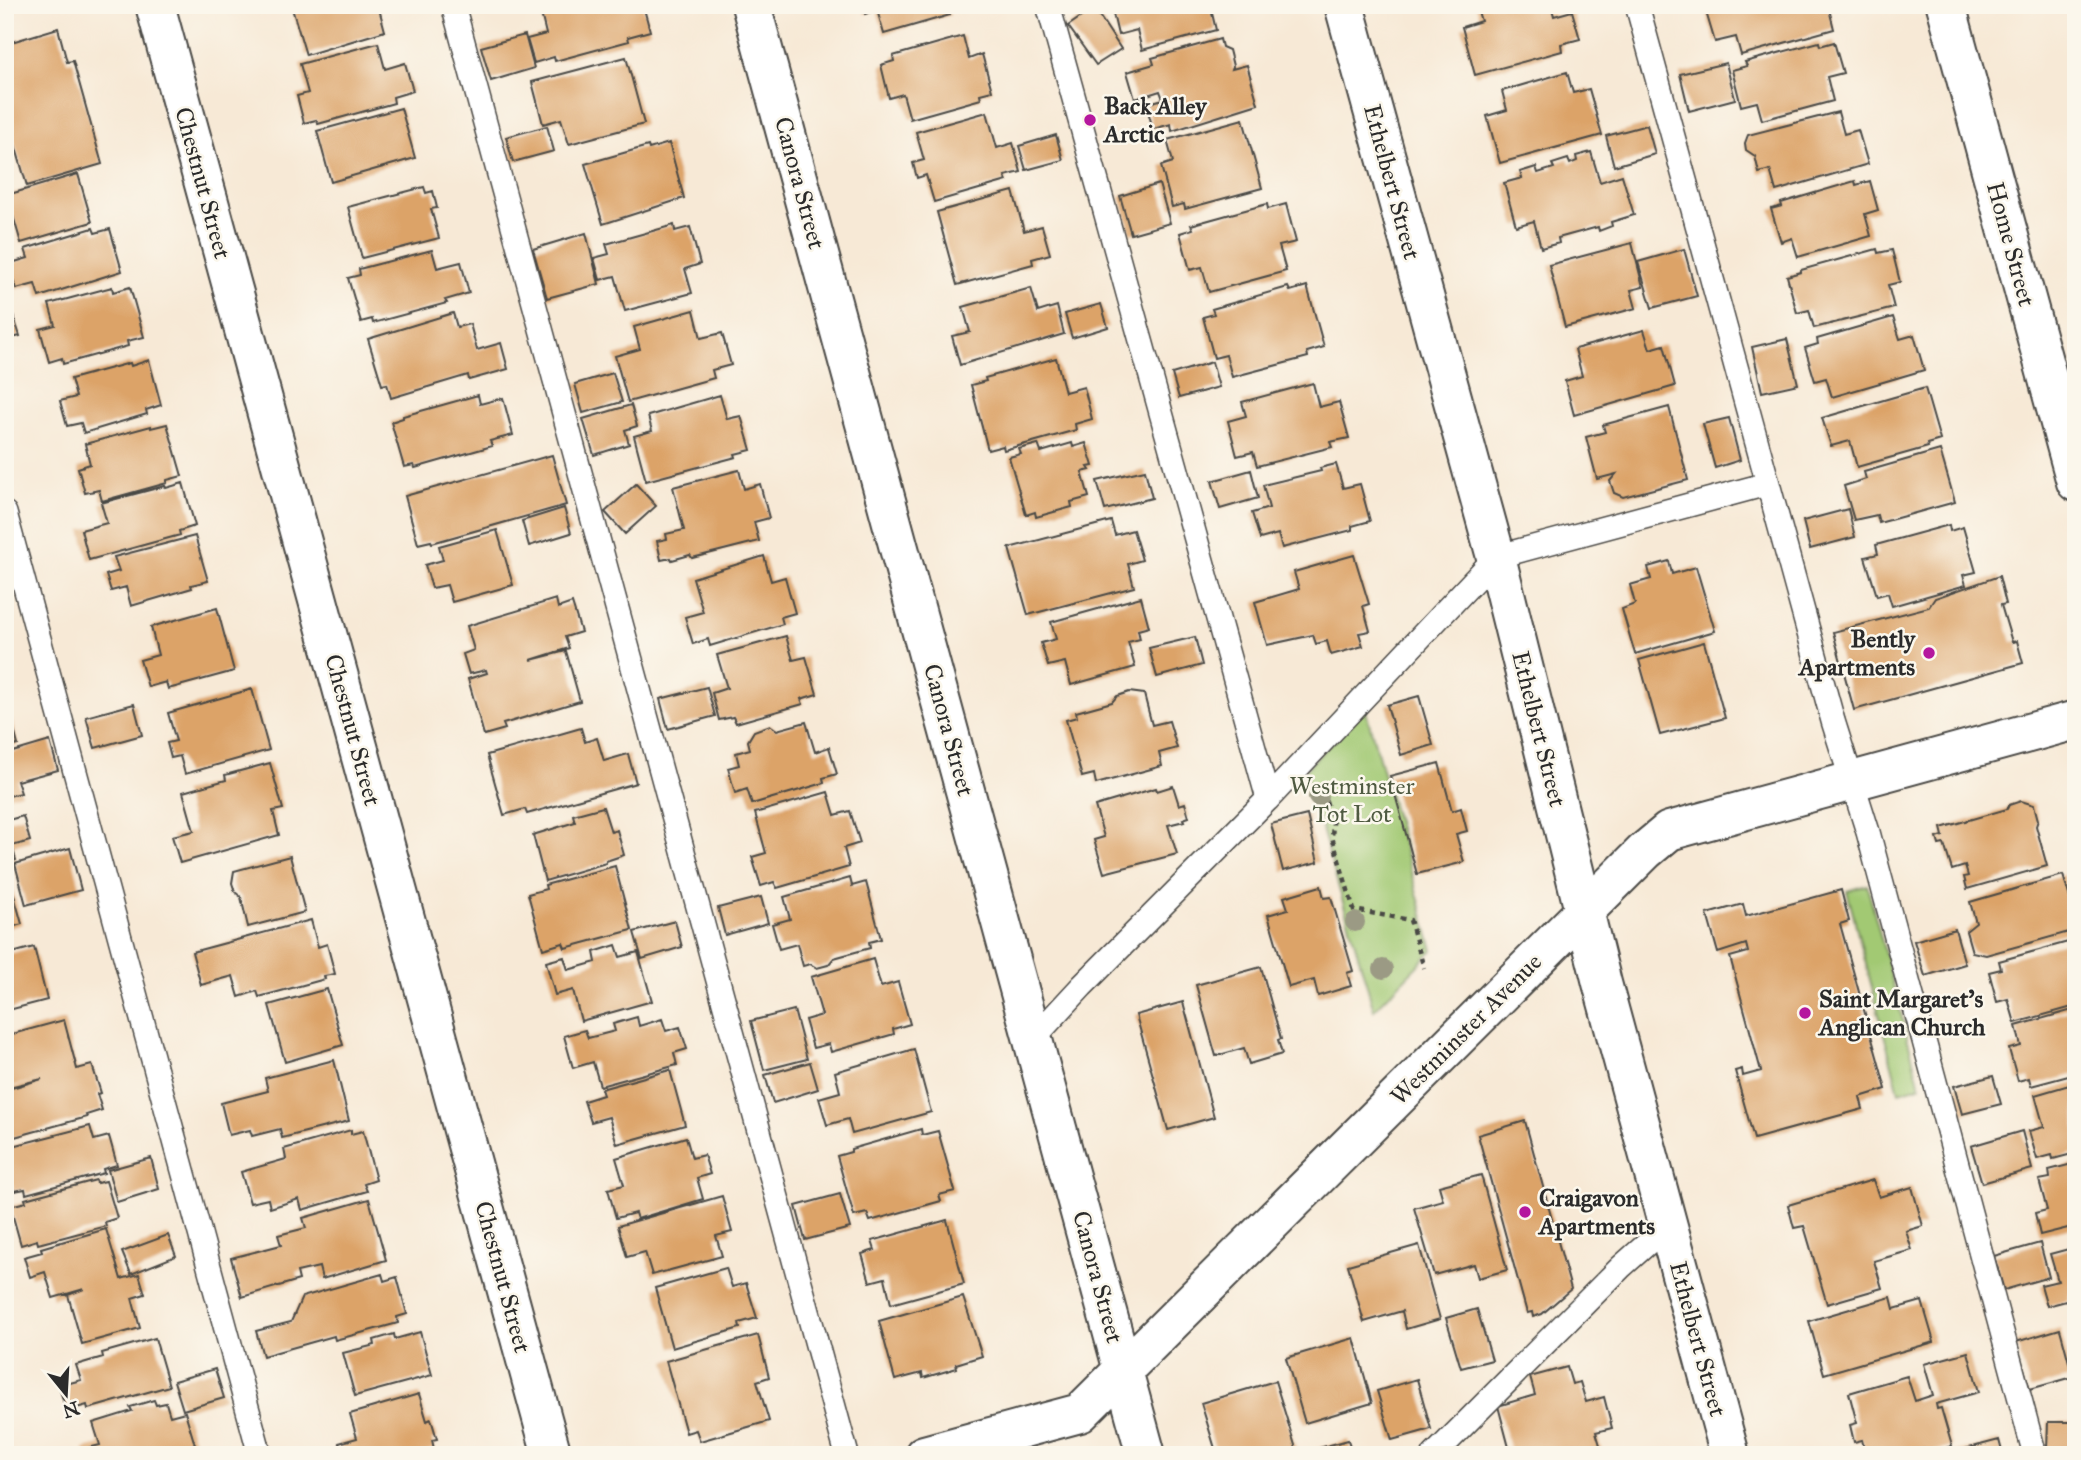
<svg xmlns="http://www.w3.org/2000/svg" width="2081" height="1460" viewBox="0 0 2081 1460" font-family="'IM FELL Great Primer',serif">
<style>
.green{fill:#a2c973;stroke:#667a4f;stroke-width:2}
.building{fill:#dca368}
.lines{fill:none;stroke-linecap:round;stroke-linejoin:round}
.service-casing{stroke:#4a4845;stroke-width:26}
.minor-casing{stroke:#4a4845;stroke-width:42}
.path{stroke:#4a4845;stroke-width:4.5;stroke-dasharray:5 5;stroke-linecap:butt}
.service{stroke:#fff;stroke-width:23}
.minor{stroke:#fff;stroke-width:38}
.tree{fill:#9b9a84}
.poi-dot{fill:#b5179e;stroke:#fbf7ec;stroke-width:2.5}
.labels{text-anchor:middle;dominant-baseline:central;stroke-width:5;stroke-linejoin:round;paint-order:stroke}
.poi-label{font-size:24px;font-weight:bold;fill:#2b2b2b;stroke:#fbf7ec;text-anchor:start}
.street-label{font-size:24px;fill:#2b2b2b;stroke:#fbf7ec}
.park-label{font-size:24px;fill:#4f5a41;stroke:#fbf7ec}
</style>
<rect width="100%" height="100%" fill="#fbf7ec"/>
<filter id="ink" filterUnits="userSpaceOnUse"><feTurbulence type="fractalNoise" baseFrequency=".0143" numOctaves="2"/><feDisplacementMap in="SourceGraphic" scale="14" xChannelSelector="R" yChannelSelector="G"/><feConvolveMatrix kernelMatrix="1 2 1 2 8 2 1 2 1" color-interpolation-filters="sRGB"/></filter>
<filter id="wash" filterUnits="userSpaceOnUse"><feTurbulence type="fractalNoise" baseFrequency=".00686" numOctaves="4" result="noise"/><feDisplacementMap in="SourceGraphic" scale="28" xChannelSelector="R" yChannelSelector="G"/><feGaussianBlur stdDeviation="1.57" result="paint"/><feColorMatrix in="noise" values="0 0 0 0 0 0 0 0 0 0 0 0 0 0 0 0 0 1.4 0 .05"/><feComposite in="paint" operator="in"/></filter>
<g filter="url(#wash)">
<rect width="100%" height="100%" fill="#f7e9d6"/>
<!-- green -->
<path class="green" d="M1365 708 1433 950 1374 1010 1305 770Z
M1867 885 1920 1086 1899 1092 1847 891Z"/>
<g id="blocks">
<!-- building -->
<path class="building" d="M291 5H378L385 31 306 55Z
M539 5H643L650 31 628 37 629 41 555 61 554 57 534 63 527 39 546 34Z
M862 5H948L950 15 884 34 877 10 865 14Z
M1111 5H1210L1216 30 1142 50 1137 30 1118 35Z
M1476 5H1551L1554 16 1572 11 1580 39 1561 44 1562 51 1475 75 1462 27 1481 21Z
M1728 5H1828L1834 29 1741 55 1736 37 1715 42 1706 12Z
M1094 8 1121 49 1096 65 1068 26Z
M58 28 67 62 73 61 102 164 27 186 5 110V44Z
M525 35 534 68 491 81 481 47Z
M963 36 969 59 982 54 992 91 980 94 981 99 910 119 903 94 889 98 881 65 894 61 893 56Z
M1220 39 1222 47 1229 50 1233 66 1232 69 1247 65 1258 104 1172 131 1171 124 1153 129 1146 104 1163 99 1160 91 1135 99 1127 72 1154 64 1152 58Z
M1819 42 1820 46 1834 42 1843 73 1827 77 1833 101 1762 120 1757 102 1741 106 1732 70 1747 66 1745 62Z
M378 43 385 69 405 63 413 91 393 97 394 103 318 124 316 120 304 123 297 96 308 93 300 64Z
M626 57 644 124 569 144 561 119 543 124 532 82Z
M1726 63 1735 99 1689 111 1680 74Z
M1567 72 1573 93 1589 89 1602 135 1500 163 1487 116 1507 110 1502 91Z
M401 108 415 158 331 182 317 131Z
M987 112 997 148 1013 143 1021 172 1005 176 1007 181 934 202 926 175 917 178 913 163 924 160 916 132Z
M1838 112 1844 134 1858 130 1868 164 1776 191 1770 170 1759 173 1755 156 1746 150 1745 143 1748 135Z
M1243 119 1262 188 1185 209 1184 204 1172 207 1161 166 1173 162 1167 140Z
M1647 125 1655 154 1614 166 1606 136Z
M547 126 554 151 513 162 506 137Z
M1056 135 1063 160 1026 170 1019 146Z
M669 143 684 198 603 224 585 164 648 146 649 149Z
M1591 152 1600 182 1622 175 1634 215 1611 222 1612 226 1599 231 1598 227 1558 238 1559 243 1541 248 1534 221 1516 226 1504 183 1522 178 1520 172 1536 167 1538 173 1554 168 1552 164 1568 159 1570 164 1577 161 1576 156Z
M78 174 92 222 21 243 7 195Z
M1855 181 1856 185 1870 181 1878 210 1865 214 1871 236 1798 257 1792 238 1781 242 1771 209 1782 206 1781 203Z
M1159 184 1170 223 1131 234 1120 196Z
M424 187 426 193 433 191 437 208 431 209 439 238 362 258 348 207Z
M1013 191 1024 231 1042 226 1050 254 1032 259 1033 264 957 285 937 212Z
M1267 204 1268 209 1286 204 1296 242 1279 246 1286 271 1209 292 1202 267 1190 270 1180 233 1193 229 1191 225Z
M674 225 675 231 690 227 700 264 685 269 692 293 625 311 615 276 600 280 594 258 609 254 606 244Z
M93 228 95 233 110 229 122 271 39 297 35 284 16 289 8 264 28 258 25 249Z
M586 233 599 284 547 298 533 249Z
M1632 243 1643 287 1631 290 1636 308 1565 327 1549 265Z
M1684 249 1697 296 1652 308 1638 262Z
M1877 249 1878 253 1892 250 1900 282 1888 285 1894 308 1814 328 1809 310 1797 313 1787 276 1801 272V270Z
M432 250 437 268 461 262 469 293 445 300 447 303 373 323 372 319 361 322 348 278 360 275 359 269Z
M1307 286 1324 347 1307 352 1308 357 1232 377 1226 355 1214 358 1203 317 1214 314 1212 309 1288 287 1290 291Z
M112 287 113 292 130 287 144 337 127 341 128 346 63 364 62 358 49 362 40 329 55 325 49 304Z
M1031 288 1038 312 1057 306 1064 334 960 365 952 336 970 332 963 307Z
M1101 304 1108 327 1072 338 1065 314Z
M10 305 20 336 5 340V307Z
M694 310 701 338 722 333 731 365 712 370 714 378 628 402 615 356 640 349 634 327Z
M453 313 457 327 470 324 477 350 501 343 508 369 469 380 468 375 391 398 387 384 382 385 368 339Z
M1893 317 1900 339 1914 335 1924 370 1832 397 1826 378 1815 381 1805 348 1818 344 1817 339Z
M1644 330 1650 349 1664 345 1675 386 1574 415 1565 381 1582 376 1575 349Z
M1787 339 1798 384 1762 392 1752 347Z
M1056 358 1065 392 1084 387 1092 419 1075 424 1076 430 1004 450 1003 446 988 450 971 385 986 381 985 378Z
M149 360 161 405 146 410 147 414 84 433 81 423 67 426 60 401 76 397 71 379 130 363 131 366Z
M1212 362 1219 387 1179 398 1172 374Z
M613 373 622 402 583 413 575 384Z
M1313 383 1319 407 1339 402 1349 438 1330 442 1332 447 1257 466 1253 452 1237 456 1228 421 1246 416 1242 402Z
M1925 388 1940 440 1927 444 1928 447 1857 467 1850 441 1831 446 1822 418Z
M478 395 480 404 503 398 513 435 490 441 492 446 415 468 414 465 404 467 391 422 403 418V416Z
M720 395 727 419 741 416 751 450 735 454 736 457 646 481 634 436 652 431 648 416Z
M631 405 637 426 625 430 629 444 594 455 583 419Z
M1669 407 1688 480 1623 497 1614 493 1610 481 1616 474 1597 479 1586 437 1605 432 1603 425Z
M1729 418 1740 460 1715 468 1703 424Z
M167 424 182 476 167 480V483L102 501 99 490 85 493 78 468 90 464 85 444 151 426V428Z
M1072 443 1073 447 1086 443 1093 466 1088 467 1090 470 1082 472 1089 497 1071 502 1072 507 1036 517 1035 512 1026 515 1009 457 1021 454 1019 449 1038 444 1041 452Z
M1940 450 1955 502 1879 523 1877 515 1854 520 1844 486 1866 479 1864 472Z
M552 455 566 505 432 543 431 541 418 544 405 496Z
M1336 464 1343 488 1360 484 1370 521 1352 526V530L1282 548 1278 534 1260 539 1252 513 1269 508 1263 485 1321 471 1320 468Z
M739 470 744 489 760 484 769 518 754 522 759 541 692 558 690 555 672 560 671 558 661 560 657 541 667 539 666 534 684 530 673 487Z
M1145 470 1152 498 1105 510 1097 481Z
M1251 470 1258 498 1220 509 1212 481Z
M183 483 195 526 179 531 180 535 89 560 81 530 107 523 101 503 165 486 166 488Z
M636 484 656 506 625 534 605 512Z
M564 508 571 533 529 546 522 521Z
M1848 509 1855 537 1810 549 1803 521Z
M1111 521 1115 535 1133 530 1142 560 1128 564 1134 587 1028 615 1009 548Z
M1949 525 1950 531 1963 527 1976 572 1963 575 1966 585 1892 606 1888 593 1877 596 1865 557 1878 554 1876 545Z
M497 530 513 585 452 602 447 585 432 588 425 565 443 560 439 546Z
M195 536 208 581 191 585 192 588 131 606 126 587 111 591 106 575 119 571 114 557Z
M1354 555 1369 604 1363 606 1370 631 1359 633 1363 646 1331 655 1327 641 1316 644 1313 635 1267 645 1255 602 1299 589 1294 572Z
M764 556 771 581 785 577 795 613 781 617 783 624 710 646 708 639 693 644 685 617 703 612 693 578Z
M1669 561 1672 574 1696 567 1715 631 1635 654 1622 609 1635 604 1630 585 1651 579 1648 567Z
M1999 576 2006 604 2001 605 2012 642 2017 641 2023 663 1854 710 1833 632 1929 607 1935 598Z
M1141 597 1149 627 1138 630 1140 639 1128 642 1135 667 1071 685 1065 662 1048 666 1041 643 1056 639 1051 622Z
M556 599 558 608 572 603 581 632 565 637 569 648 531 660 566 651 580 701 503 724 505 729 484 735 468 679 487 673 486 670 469 674 463 654 474 650 467 626Z
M217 608 234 671 168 689 166 682 148 687 140 660 158 655 151 627Z
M786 636 793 660 806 657 817 694 801 699 803 704 736 723 733 717 719 720 712 693 727 688 717 655Z
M1195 637 1202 665 1157 677 1149 648Z
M1704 642 1725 718 1660 735 1639 660Z
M707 687 715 716 668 729 660 699Z
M252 689 269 750 185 774 180 756 171 758 167 743 176 741 168 713Z
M1129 692 1144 694 1152 725 1169 721 1177 748 1159 753 1162 766 1096 784 1094 774 1082 777 1066 720 1077 717 1076 712 1112 702 1117 696Z
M1419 696 1433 745 1401 755 1387 705Z
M134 704 142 735 95 748 86 717Z
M10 714 18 745 5 748V715Z
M806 722 815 752 829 747 837 774 823 778 824 783 752 804 747 789 735 793 728 768 739 765 736 753 750 749 748 741 754 731 770 725 777 730Z
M581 728 585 742 597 738 604 761 628 754 636 783 527 814 525 809 504 815 487 755Z
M50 741 58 770 17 781 21 793 5 797 6 754Z
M270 763 283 809 273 811 279 835 180 863 172 836 194 831 183 792 226 780 225 775Z
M1439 763 1452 811 1461 808 1467 831 1456 834 1464 862 1417 874 1390 776Z
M1173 786 1179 805 1185 803 1189 817 1183 819 1184 821 1168 825 1177 854 1104 873 1094 840 1104 837 1095 806 1156 788 1157 791Z
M828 792 835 815 850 811 860 843 844 848 849 867 777 888 774 882 761 886 752 857 766 853 755 813Z
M2021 801 2034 805 2038 820 2036 826 2047 866 1967 889 1964 877 1968 876 1965 866 1952 870 1944 844 1939 845 1937 838 1943 836 1941 828 2007 809 2009 805Z
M603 807 611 832 617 830 624 855 606 861V863L545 881 533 835 575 822 573 815Z
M1307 815 1318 862 1283 871 1271 824Z
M23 816 30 841 12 846 16 860 5 863V821Z
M70 848 81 890 26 905 15 864Z
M290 856 305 912 248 927 241 897 235 892 232 883 234 871Z
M615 866 632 930 565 948 563 943 543 949 528 894 546 889 545 885Z
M8 874 22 924 5 929V875Z
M2063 875 2076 918V930L1986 955 1972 952 1966 931 1976 923 1970 902Z
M850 878 852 886 866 882 881 939 869 942 870 948 834 958 828 965 817 968 810 964 803 966 797 944 779 949 772 924 790 919 784 897Z
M1321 886 1324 898 1331 897 1353 971 1347 973 1351 986 1318 996 1314 980 1289 987 1268 915 1288 909 1284 897Z
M1841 890 1849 921 1840 924 1886 1089 1860 1097 1863 1109 1754 1139 1735 1071 1742 1069 1743 1076 1761 1071 1730 957 1748 952 1746 944 1718 953 1707 914 1743 904 1746 916Z
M761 897 768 923 725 935 718 908Z
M311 920 318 947 327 944 335 974 324 976 325 979 259 997 257 991 239 997 233 976 201 985 192 952Z
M675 921 682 947 642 959 634 932Z
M1955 929 1965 964 1925 976 1914 941Z
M2068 942 2069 947 2076 945V1006L2015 1023 2008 999 1997 1002 1989 972 2001 969 1999 961Z
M616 945 620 957 638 952 652 1001 581 1021 573 990 555 995 546 962 564 957 568 970 596 962 594 952Z
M34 947 47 1000 5 1011V955Z
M873 959 881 987 898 982 910 1024 893 1029 894 1034 831 1052 829 1044 813 1048 805 1020 822 1015 811 977Z
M1261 967 1281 1039 1278 1040 1282 1054 1249 1064 1244 1048 1216 1056 1196 985Z
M327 989 343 1045 285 1062 269 1005Z
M1183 1002 1214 1117 1168 1130 1136 1015Z
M2076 1009V1074L2031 1086 2029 1078 2018 1081 2009 1049 2021 1046 2016 1026Z
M794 1010 807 1059 764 1070 751 1021Z
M637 1017 639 1026 662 1019 666 1031 680 1027 687 1049 674 1053 677 1065 600 1086 593 1062 573 1068 564 1036 585 1030 588 1038 615 1031 613 1024Z
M64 1020 77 1069 92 1065 101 1093 97 1094 102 1110 86 1115 87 1117 11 1138 10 1134 5 1135V1090L42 1079 5 1088V1036Z
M914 1049 931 1112 852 1134 848 1119 827 1125 819 1098 840 1092 835 1072Z
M334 1060 349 1121 282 1138 280 1129 252 1136 250 1130 229 1135 221 1103 268 1091 265 1078Z
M810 1062 818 1089 773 1103 765 1075Z
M670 1070 685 1125 617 1144 609 1117 591 1122 584 1101 603 1095 601 1089Z
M1993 1076 2001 1104 1962 1114 1954 1086Z
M2076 1083V1153L2053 1159 2052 1155 2037 1159 2029 1131 2044 1127 2035 1095Z
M1525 1121 1571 1289 1542 1314 1533 1317 1532 1312 1527 1313 1478 1135Z
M90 1126 94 1140 109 1136 117 1165 103 1169 104 1173 26 1194 25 1189 14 1191 5 1160V1148Z
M921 1129 922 1135 938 1131 955 1191 939 1195 941 1201 870 1221 867 1213 854 1216 837 1156 851 1152V1149Z
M351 1130V1134L363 1131 376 1180 364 1184 367 1191 302 1210 299 1199 270 1208 268 1199 250 1203 241 1172 286 1159 284 1149Z
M2022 1131 2032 1169 1982 1183 1971 1146Z
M686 1137 692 1158 704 1155 710 1174 697 1178 703 1199 637 1219 635 1213 616 1218 608 1189 624 1185 616 1158Z
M151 1158 159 1189 117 1202 108 1170Z
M2076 1163V1226L2040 1235 2035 1213 2047 1210 2039 1180 2050 1178 2049 1170Z
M1481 1175 1507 1270 1478 1278 1474 1264 1434 1275 1414 1208 1443 1200 1439 1186Z
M96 1180 97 1183 106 1181 117 1218 105 1222 106 1226 38 1244 37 1240 21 1245 10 1206 26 1202 25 1199Z
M1873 1180 1879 1197 1912 1187 1923 1226 1906 1231 1912 1250 1874 1261 1882 1288 1827 1304 1804 1226 1794 1228 1788 1205Z
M840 1194 850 1228 805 1240 796 1206Z
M722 1196 732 1232 716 1236 722 1256 652 1275 645 1252 627 1257 618 1226Z
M369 1199 386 1260 322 1279 319 1267 297 1272 299 1280 242 1297 231 1258 281 1245 278 1235 306 1228 303 1218Z
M947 1220 964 1284 891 1304 885 1278 870 1282 862 1254 875 1250 872 1241Z
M106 1229 121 1279 139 1274 145 1294 132 1298 140 1328 82 1344 68 1295 84 1289 53 1298 45 1272 30 1277 24 1257 42 1252 41 1248Z
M168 1235 176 1256 131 1274 122 1252Z
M2040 1243 2049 1277 2004 1290 1994 1256Z
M1419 1245 1440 1319 1406 1329 1402 1311 1364 1322 1348 1265Z
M2076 1247V1293L2069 1295 2070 1300 2047 1306 2041 1285 2058 1281 2050 1254Z
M726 1268 732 1287 746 1283 757 1318 739 1323 740 1328 672 1348 655 1288Z
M382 1274 384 1281 397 1277 407 1314 397 1317 398 1323 335 1340 334 1336 263 1356 256 1331 291 1322 302 1297Z
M963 1297 982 1356 956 1364 957 1368 923 1378 922 1373 895 1380 879 1321Z
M1891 1297 1894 1309 1922 1301 1934 1342 1824 1374 1809 1321Z
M1477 1309 1492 1360 1461 1368 1446 1318Z
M2060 1329 2073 1377 2030 1389 2016 1342Z
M420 1332 432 1375 355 1396 343 1353 375 1345 374 1340 394 1334 395 1339Z
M758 1335 769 1377 757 1381 769 1421 700 1441 696 1430 686 1433 666 1361Z
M155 1338 169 1386 88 1409 87 1405 66 1411 59 1386 81 1380 76 1365 103 1357 102 1353Z
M1354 1338 1372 1403 1305 1423 1286 1358Z
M1968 1352 1979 1392 1936 1404 1937 1409 1941 1408 1952 1446 1924 1455 1923 1449 1904 1455H1866L1862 1440 1854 1442 1850 1425 1857 1423 1849 1393 1907 1376 1915 1401 1933 1395 1924 1364Z
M1567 1367 1572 1384 1580 1382 1586 1402 1604 1397 1612 1428 1596 1432 1603 1455H1535L1533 1449 1511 1455 1498 1406 1535 1395 1530 1377Z
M215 1369 224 1398 183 1410 174 1381Z
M1417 1379 1431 1429 1392 1440 1377 1391Z
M1275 1381 1298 1455H1217L1201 1403Z
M419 1394 427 1421 431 1419 437 1439 432 1440 434 1449 413 1455H343L339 1443 357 1438 350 1414Z
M154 1400 156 1405 166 1403 170 1416 185 1412 196 1448 173 1455H85L84 1449 100 1445 93 1423 132 1411 130 1407Z
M2048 1422H2076V1449H2047Z
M1348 1440 1353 1455H1314L1312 1450Z
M1999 1440 2003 1455H1946V1454Z"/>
</g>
</g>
<g filter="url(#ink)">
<use href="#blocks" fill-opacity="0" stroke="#4a4845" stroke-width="2"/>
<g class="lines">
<defs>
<path id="service" d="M453 5 847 1455
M1048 5 1268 799
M1637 5 1833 721 1868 832 2035 1455
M5 513 260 1455
M1033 1039 1082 986 1268 799 1496 557 1767 484
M1434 1455 1621 1267 1666 1227"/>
<path id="minor" d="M155 5 552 1455
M751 5 1146 1455
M1344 5 1496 557 1602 983 1730 1455
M1946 5 2076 482
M924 1455 1080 1413 1645 851 1669 831 2076 720"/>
</defs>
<!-- service casing -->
<use href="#service" class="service-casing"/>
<!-- minor casing -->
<use href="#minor" class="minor-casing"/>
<!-- path -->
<path class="path" d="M1323 791 1333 824 1332 837 1354 910 1410 920 1424 968"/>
<!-- service -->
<use href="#service" class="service"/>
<!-- minor -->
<use href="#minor" class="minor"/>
</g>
<!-- trees -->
<g class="tree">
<circle cx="1318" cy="797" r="10"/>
<circle cx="1355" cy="922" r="10"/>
<circle cx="1383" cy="969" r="10"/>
</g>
</g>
<!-- markers -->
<g class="poi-dot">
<circle cx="1090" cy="120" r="7"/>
<circle cx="1929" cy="653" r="7"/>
<circle cx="1805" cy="1013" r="7"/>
<circle cx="1525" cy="1212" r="7"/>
</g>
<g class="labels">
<!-- poi labels -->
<g class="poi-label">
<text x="1104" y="106">Back Alley<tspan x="1104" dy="28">Arctic</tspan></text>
<text x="1915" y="639" text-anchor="end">Bently<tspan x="1915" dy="28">Apartments</tspan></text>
<text x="1819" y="999">Saint Margaret's<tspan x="1819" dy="28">Anglican Church</tspan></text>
<text x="1539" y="1198">Craigavon<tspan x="1539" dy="28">Apartments</tspan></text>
</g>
<!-- street labels -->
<g class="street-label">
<text transform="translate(1392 182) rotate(75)">Ethelbert Street</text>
<text transform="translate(203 183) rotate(75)">Chestnut Street</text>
<text transform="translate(800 183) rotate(75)">Canora Street</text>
<text transform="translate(2011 244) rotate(75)">Home Street</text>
<text transform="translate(1539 729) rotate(76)">Ethelbert Street</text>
<text transform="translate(353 730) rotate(75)">Chestnut Street</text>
<text transform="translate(949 730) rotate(75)">Canora Street</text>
<text transform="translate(1466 1029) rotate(-45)">Westminster Avenue</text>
<text transform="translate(503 1277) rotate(75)">Chestnut Street</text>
<text transform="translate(1098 1277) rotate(75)">Canora Street</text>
<text transform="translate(1698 1339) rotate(75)">Ethelbert Street</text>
</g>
<!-- park labels -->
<g class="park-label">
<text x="1352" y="786">Westminster<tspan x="1352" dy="28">Tot Lot</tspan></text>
</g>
</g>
<!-- margin -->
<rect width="2081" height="1460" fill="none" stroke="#fbf7ec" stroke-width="28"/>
<!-- north arrow -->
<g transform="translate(66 1394) rotate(162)" stroke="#fbf7ec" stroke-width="5" paint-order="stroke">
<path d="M0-5L12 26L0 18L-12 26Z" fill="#2b2b2b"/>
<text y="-10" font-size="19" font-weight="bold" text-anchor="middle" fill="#2b2b2b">N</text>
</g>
</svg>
